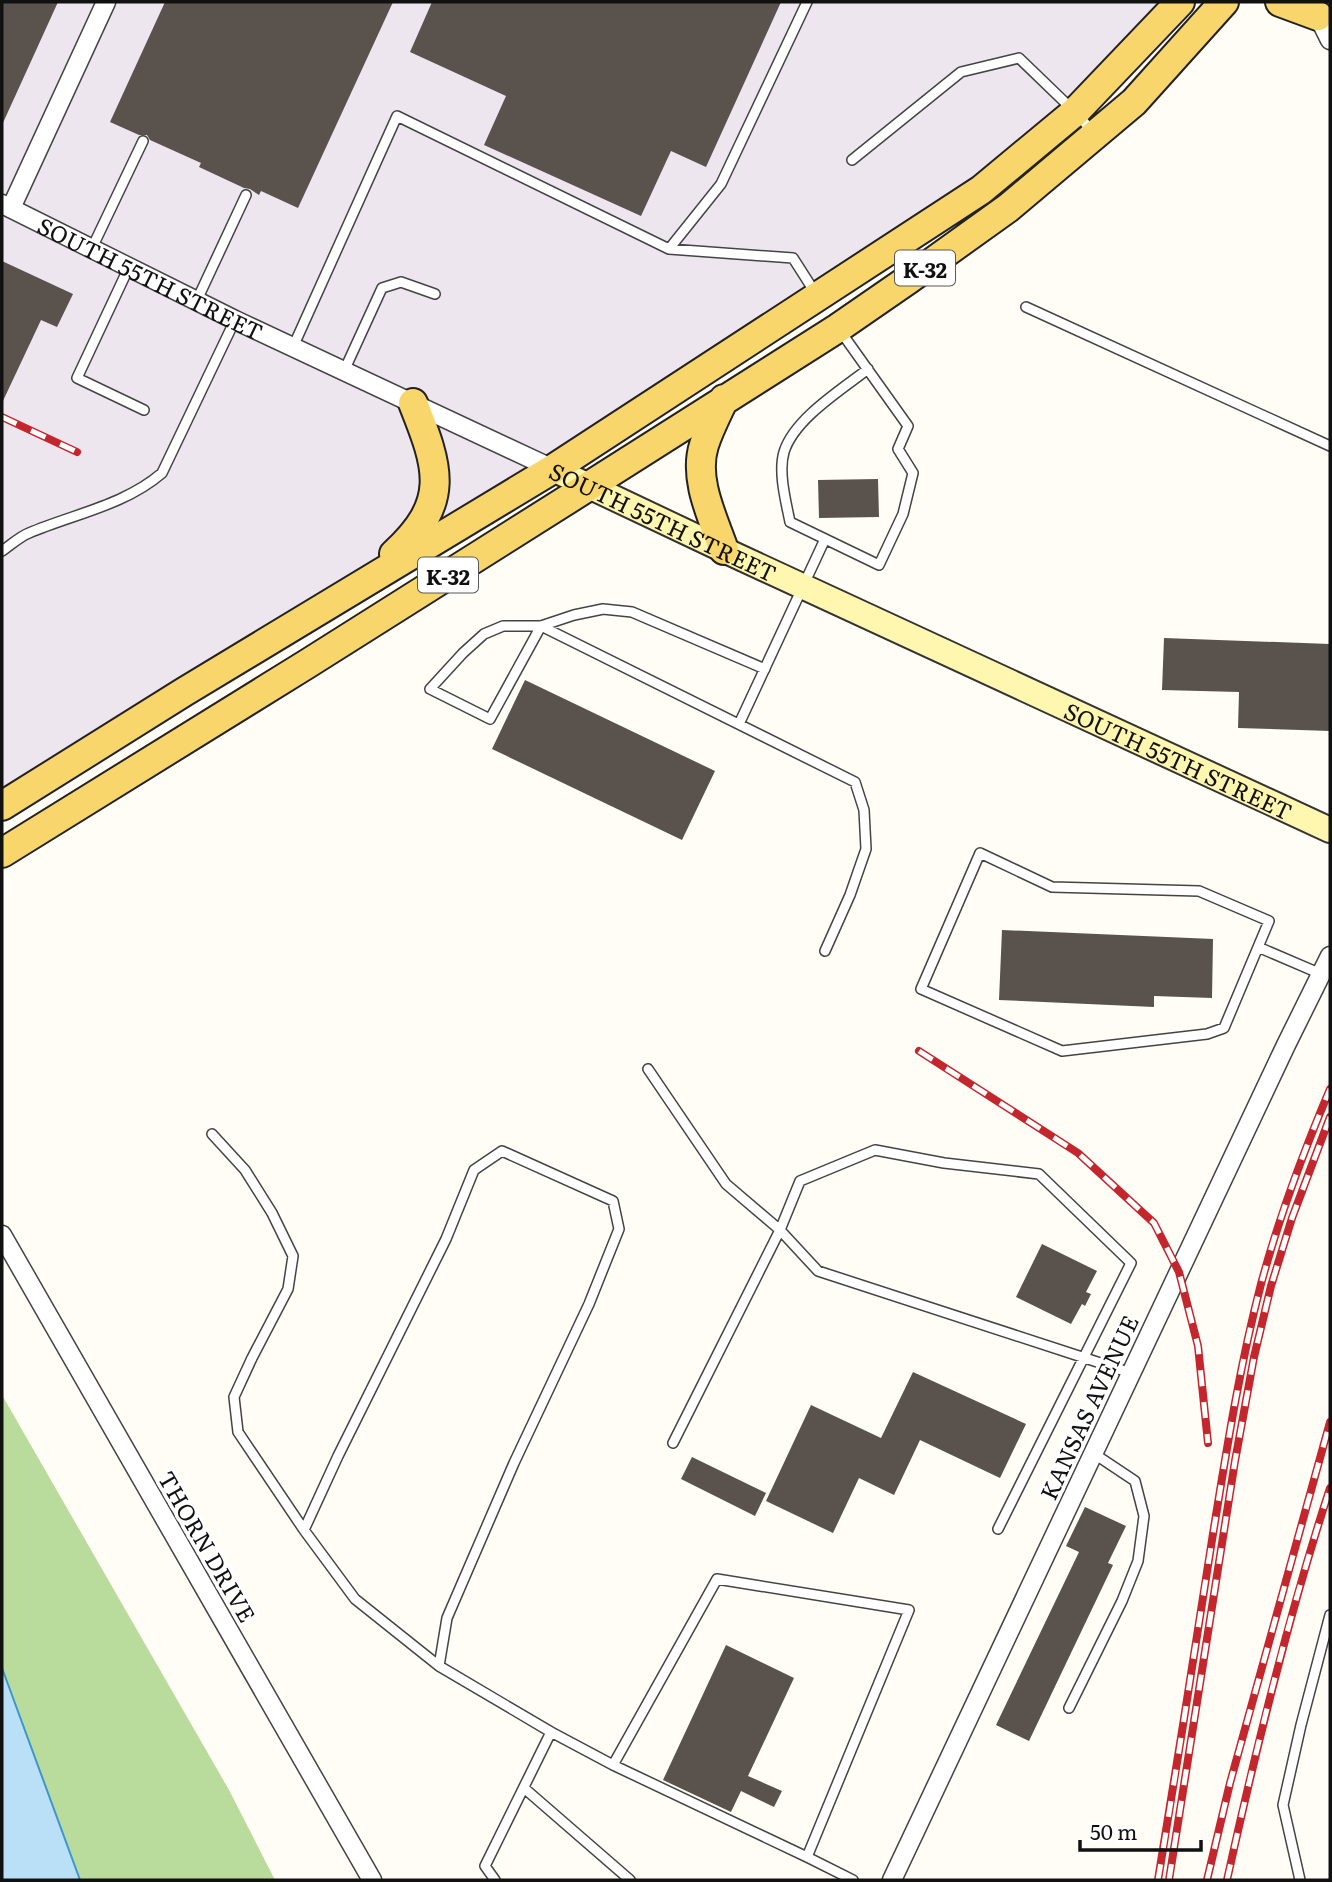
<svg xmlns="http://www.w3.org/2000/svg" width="1332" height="1882" viewBox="0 0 1332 1882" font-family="Literata,serif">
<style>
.industrial{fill:#eee6ef}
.forest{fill:#b9dc9c}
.water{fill:#b9e0f7;stroke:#3f96cf;stroke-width:2}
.building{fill:#5a524d}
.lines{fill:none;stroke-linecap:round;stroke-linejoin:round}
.service-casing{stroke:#444;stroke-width:12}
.minor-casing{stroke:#444;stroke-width:21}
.secondary-casing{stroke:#333;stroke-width:28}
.primary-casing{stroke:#222;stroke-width:32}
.service{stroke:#fff;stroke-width:9}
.minor{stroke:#fff;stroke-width:18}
.secondary{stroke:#fff6b0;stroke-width:24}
.primary{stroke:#f9d66b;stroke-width:28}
.rail-casing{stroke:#c4262e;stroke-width:8}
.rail{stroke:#fff;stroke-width:5;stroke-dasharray:16;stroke-linecap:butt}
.labels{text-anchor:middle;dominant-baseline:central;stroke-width:7;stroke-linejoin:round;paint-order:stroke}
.shield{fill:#fff;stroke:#585858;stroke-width:2}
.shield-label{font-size:21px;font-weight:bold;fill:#111}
.street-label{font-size:23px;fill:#111;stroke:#fff}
</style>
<rect width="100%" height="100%" fill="#fffdf5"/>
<!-- industrial -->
<path class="industrial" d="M2 2H1180L981 190 2 808Z"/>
<!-- forest -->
<path class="forest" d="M2 1395 229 1790 275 1880H80L2 1668Z"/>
<!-- water -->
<path class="water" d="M2 1668 80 1880H2Z"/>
<!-- building -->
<path class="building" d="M2 2H58L2 125Z
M165 2H393L298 208 261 191 259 195 250 189 244 188 199 167 201 163 150 140 147 135H139L110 122Z
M432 2H781L706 167 671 151 641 216 484 145 506 96 410 52Z
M2 261 73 294 57 327 41 320 2 403Z
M878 479 879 517 819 518 818 480Z
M1164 638 1330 644V731L1238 728 1239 692 1162 690Z
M525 680 715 771 682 840 492 749Z
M1002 930 1213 939 1212 998 1154 996V1007L999 1000Z
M1042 1244 1097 1271 1086 1292 1091 1294 1085 1306 1082 1304 1071 1324 1016 1297Z
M913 1372 1026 1424 1000 1478 920 1440 894 1495 859 1478 833 1533 766 1501 811 1405 881 1438Z
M692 1457 766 1493 755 1516 681 1479Z
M1085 1507 1126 1526 1108 1563 1113 1565 1029 1741 996 1725 1079 1552 1066 1546Z
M726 1645 794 1678 748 1776 782 1791 774 1807 741 1791 731 1812 663 1780Z"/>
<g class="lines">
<defs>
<path id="service" d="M852 160 961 72 1019 58 1075 112 1094 133
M92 248 143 141
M669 249 721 184 807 2
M129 267 77 378 144 410
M197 300 246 195
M1026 307 1330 446
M841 332 908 426 898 449 913 473 903 514 879 565 790 522C786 502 778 472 784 452 794 419 841 390 868 369
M293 347 397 116 669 249 793 258 816 294
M344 371 382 288 401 282 435 294
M2 551C11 545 19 537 29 533 74 514 125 505 162 473L235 320
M765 669 632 612 603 609 574 615 541 626H503L484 634 463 653 430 689 490 719 541 626 855 782 864 810 866 849 850 895 825 951
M739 724 825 539
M980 853 1052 887 1199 891 1269 921 1224 1028 1207 1034 1062 1051 921 989Z
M1258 947 1321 974
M648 1069 726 1184 780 1230 673 1443
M212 1134 245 1170 272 1213 293 1256 288 1289 252 1358 234 1397 238 1432 304 1530
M998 1529 1131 1263 1039 1174 944 1163 875 1150 800 1181 780 1230 818 1271 1085 1358 1131 1373
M439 1666 447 1618 514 1463 589 1304 619 1229 613 1201 502 1151 474 1170 446 1239 338 1456 304 1530 355 1599 439 1666 551 1732
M1069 1708 1122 1601 1138 1561 1144 1516 1135 1481 1093 1453
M524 1788 630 1880
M807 1857 909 1610 717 1579 613 1765 807 1857 853 1880
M495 1880 485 1866 551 1732 613 1765
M1300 1880 1283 1805 1301 1725 1330 1615"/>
<g id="minor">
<path d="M1314 8 1330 40"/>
<path id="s1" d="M2 204 235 320 553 469"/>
<path d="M11 208 106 2"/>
<path d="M2 1235 372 1880"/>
<path d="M892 1880 1286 1045 1330 956"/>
</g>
<g id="secondary">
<path id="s2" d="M553 469 724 550 1330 830"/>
</g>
<path id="primary" d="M1280 2 1318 16
M724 399C717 414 709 429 704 445 693 479 713 518 724 550
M394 554C451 502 439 468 413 403
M2 806 184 692 553 469 981 190 1075 112 1180 2
M2 853 307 664 589 486 838 328 909 279 1008 208 1134 102 1224 2"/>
</defs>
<!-- service casing -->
<use href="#service" class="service-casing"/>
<!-- minor casing -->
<use href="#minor" class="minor-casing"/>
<!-- secondary casing -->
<use href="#secondary" class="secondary-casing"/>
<!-- primary casing -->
<use href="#primary" class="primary-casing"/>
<!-- service -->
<use href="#service" class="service"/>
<!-- minor -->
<use href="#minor" class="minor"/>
<!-- secondary -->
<use href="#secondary" class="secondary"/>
<!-- primary -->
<use href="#primary" class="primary"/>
<defs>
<path id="rail" d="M2 417 77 452
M919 1051 1078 1153 1154 1223 1179 1272 1198 1346 1208 1443
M1158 1880C1177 1767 1194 1653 1212 1540 1226 1454 1239 1368 1261 1284 1279 1217 1303 1153 1330 1089
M1169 1880 1235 1461 1254 1357 1271 1286 1292 1218 1330 1117
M1207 1880 1230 1783 1330 1422
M1227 1880C1256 1748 1288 1617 1330 1488"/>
</defs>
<!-- rail casing -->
<use href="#rail" class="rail-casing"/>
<!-- rail -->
<use href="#rail" class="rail"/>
</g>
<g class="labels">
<!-- shield labels -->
<g class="shield">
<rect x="895" y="250.5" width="60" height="35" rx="5"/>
<rect x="418" y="557.5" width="60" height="35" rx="5"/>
</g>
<g class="shield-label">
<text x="925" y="268">K-32</text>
<text x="448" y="575">K-32</text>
</g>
<!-- street labels -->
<g class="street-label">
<text stroke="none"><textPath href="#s1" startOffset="166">SOUTH 55TH STREET</textPath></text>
<text stroke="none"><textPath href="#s2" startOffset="122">SOUTH 55TH STREET</textPath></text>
<text stroke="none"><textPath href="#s2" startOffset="690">SOUTH 55TH STREET</textPath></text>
<text transform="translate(1088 1407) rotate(-65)">KANSAS AVENUE</text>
<text transform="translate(208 1546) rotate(60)">THORN DRIVE</text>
</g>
</g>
<!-- border -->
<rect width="1332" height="1882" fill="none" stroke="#111111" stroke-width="7"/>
<!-- scale -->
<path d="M1080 1840v10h121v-10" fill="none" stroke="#111111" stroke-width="3.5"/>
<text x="1090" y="1840" font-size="21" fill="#111111" stroke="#ffffff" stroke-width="5" paint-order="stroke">50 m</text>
</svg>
